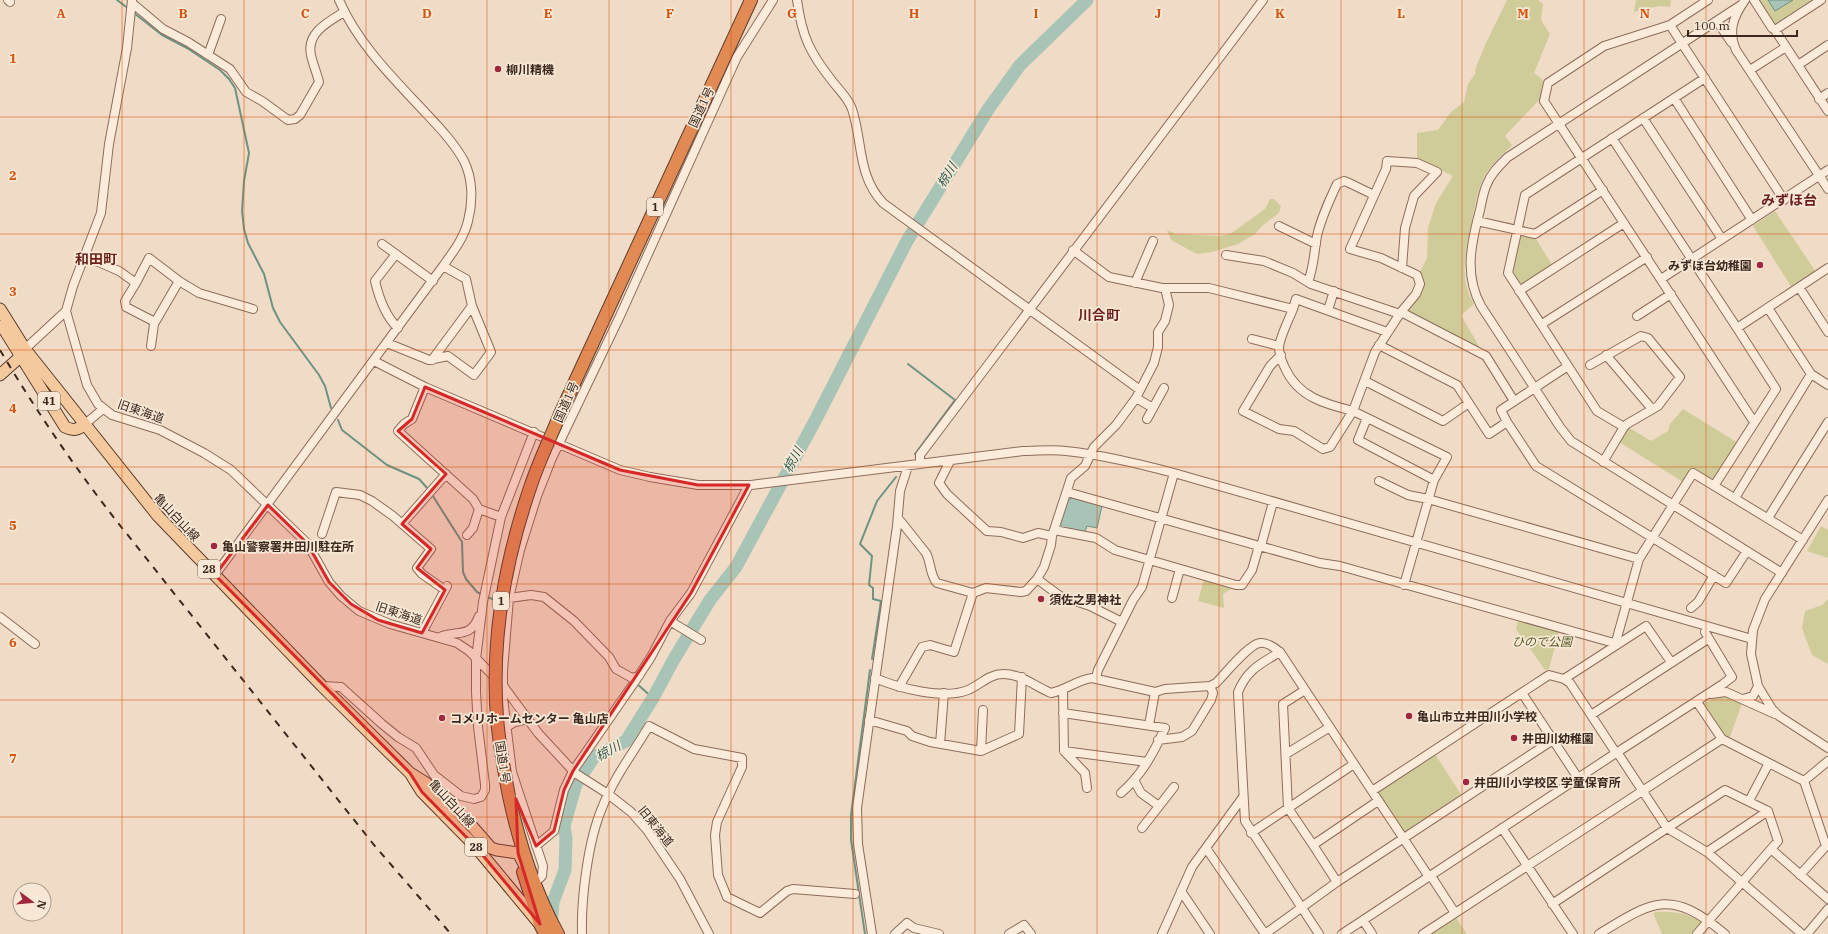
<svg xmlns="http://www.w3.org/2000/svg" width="1828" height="934" viewBox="0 0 1828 934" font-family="'IBM Plex Serif','Noto Sans JP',serif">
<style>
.green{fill:#cfcc99}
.water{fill:#a8c4b6;stroke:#6d9383}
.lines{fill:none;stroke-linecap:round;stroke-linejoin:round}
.stream{stroke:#6d9383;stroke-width:2}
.river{stroke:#a8c4b6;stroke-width:13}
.minor-casing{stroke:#8d6c5b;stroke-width:10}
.major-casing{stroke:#5b3b2f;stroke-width:13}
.highway-casing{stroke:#5b3b2f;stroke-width:14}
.minor{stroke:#faebda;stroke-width:8}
.major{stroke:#f4c99d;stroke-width:11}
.highway{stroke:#e28a54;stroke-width:12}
.rail{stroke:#3c281f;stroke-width:2;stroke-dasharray:7 7;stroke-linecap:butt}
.highway-bridge-casing{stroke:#5b3b2f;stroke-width:14;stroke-linecap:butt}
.highway-bridge{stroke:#e28a54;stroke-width:12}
.marked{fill:#d62828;fill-opacity:0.2;stroke:#d62828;stroke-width:3;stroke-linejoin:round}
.grid{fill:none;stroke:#d7540e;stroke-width:1;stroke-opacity:0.55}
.poi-dot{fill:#9f283e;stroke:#f7e8d6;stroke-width:1.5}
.labels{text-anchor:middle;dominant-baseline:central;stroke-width:3.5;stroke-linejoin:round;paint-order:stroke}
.shield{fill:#f7e8d6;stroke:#746256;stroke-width:1}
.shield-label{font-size:11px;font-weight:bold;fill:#3c281f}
.poi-label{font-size:12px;font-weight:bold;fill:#3c281f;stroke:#f7e8d6;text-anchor:start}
.street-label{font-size:12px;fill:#3c281f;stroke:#f7e8d6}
.park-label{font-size:12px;font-style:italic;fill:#565a25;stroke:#f7e8d6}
.water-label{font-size:13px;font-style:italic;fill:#2e5d51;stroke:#f7e8d6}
.quarter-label{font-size:14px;font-weight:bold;fill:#6b1f1c;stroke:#f7e8d6}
.grid-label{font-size:13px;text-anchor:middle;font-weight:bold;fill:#d7540e;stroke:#f7e8d6;stroke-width:3.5;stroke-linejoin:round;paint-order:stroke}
</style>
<rect width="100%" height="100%" fill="#f0dcc6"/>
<!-- green -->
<path class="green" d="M1507 0H1538L1543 4 1541 20 1550 34 1534 73 1543 80 1540 99 1505 136 1512 145C1502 156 1488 167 1482 181 1477 193 1475 207 1472 220 1466 248 1458 278 1474 304L1461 315 1480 348 1409 313 1407 310 1419 296 1424 283 1420 272 1427 258 1428 228 1436 203 1453 176 1417 159V133L1438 130 1451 112 1464 102 1468 84 1475 74 1476 67 1486 43Z
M1636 0H1671L1670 7 1659 6 1634 12Z
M1757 0H1814L1774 26Z
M1270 199H1274L1281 206 1279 213 1263 225 1255 234 1238 244 1212 252 1197 254 1171 240 1167 230 1176 234 1219 236 1230 234 1265 209Z
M1775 211 1816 272 1792 288 1753 226Z
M1524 233 1534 236 1553 266 1523 284 1519 283 1513 270 1520 237Z
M1683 409 1738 443 1715 478 1710 479 1692 469 1683 482 1619 442 1628 427 1651 441 1668 431 1670 424Z
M1821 526 1828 530V558L1807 551Z
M1204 579 1233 588 1223 594 1224 608 1198 601Z
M1828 599V664L1812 655 1802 628 1805 611 1822 605Z
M1518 621 1559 632 1549 669 1545 670 1516 629Z
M1719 696H1726L1742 703 1729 740 1723 738 1702 704Z
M1435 754 1462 796 1406 833 1403 832 1378 794 1379 791Z
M1656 912C1673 911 1688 913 1703 922L1694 934H1662L1653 913Z
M1455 916 1467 934H1428Z"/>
<!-- water -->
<path class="water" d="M1768 0H1793L1775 11Z
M1072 498 1102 506 1097 528 1087 526 1085 532 1063 528 1060 524 1068 500Z"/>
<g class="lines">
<!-- stream -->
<path class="stream" d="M117 0 129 9
M134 13 162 35 187 48 220 70 229 79 235 88 249 153 244 181 242 211 244 229 248 243 264 274 273 308 280 322 319 375 325 386 331 408
M908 364 955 400 915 454
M338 420 342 430 387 465 419 479 429 490
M431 493 462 542 463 572 466 579 477 592 483 595
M487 597 498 601
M510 602 529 599
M872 659 881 601 873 599V588L869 585 872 556 860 544 877 501 896 477
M636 683 653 698
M865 934 851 840V815L870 670"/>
<!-- river -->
<path class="river" d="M551 927 553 902 565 870 566 838 564 826 576 784 594 757 626 741 653 698 674 659 710 600 736 567 816 419 907 241 989 108 1020 65 1087 0"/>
<defs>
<path id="minor" d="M8 0 10 2
M797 0C802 37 810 53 833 82 840 91 848 98 852 109 863 142 857 175 883 203L1140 390
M1708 0 1670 25 1784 200
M1745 0C1733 17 1728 31 1736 50L1828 189
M1754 0 1772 28 1775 30
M1821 0 1775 30 1828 111
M132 3 163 29 188 42 230 69 246 92 262 101 288 120 295 119 300 115 319 82C317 73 313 65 311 55 306 33 328 22 344 12
M1741 5 1508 157C1500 165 1491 173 1487 184 1483 192 1482 202 1480 210 1471 243 1464 275 1481 306L1560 427 1571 441 1782 573
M1717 21 1731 42
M1670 25 1604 46 1548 83 1544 101 1754 422
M208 55 221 19
M1798 65 1828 45
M1750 70 1786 47
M1674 98 1752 220
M1819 99 1828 93
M1643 118 1722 239
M1612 138 1737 328
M1477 221 1535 234 1603 190
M1279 226 1316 244
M382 244 433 281
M1073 250 1109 277 1162 288H1209L1293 309 1296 299 1387 332
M396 254 375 281C379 298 385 316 398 328
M1226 255 1264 261 1293 273 1311 284 1400 314
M85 256 119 271 136 283 149 258 179 281 199 293 253 309
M1661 279 1828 170
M1308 282C1314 267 1314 252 1317 236 1321 218 1329 201 1337 184L1344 181 1347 182 1374 195
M136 283 125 301 126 307 155 322
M1135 283 1153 241
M1799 287 1828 332
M1519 291 1624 223
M1768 308 1811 374 1828 385
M1328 310 1334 291
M66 311 87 385 98 404 112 415 160 430 204 453 231 470 307 543 329 582 341 596 359 611 390 624 457 643 469 651 504 687 538 733 575 773 608 794 631 812 647 830 680 879 709 934
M1401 312 1416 294 1420 284 1417 275 1381 258 1350 249 1386 169 1387 161 1417 163 1437 172 1414 196 1405 228 1402 268
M1637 316 1671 294
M1542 324 1647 257
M1252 339 1279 346
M387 343 429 360 448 356 474 375 491 352 472 306 466 279 443 266
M1379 345 1457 385 1489 434 1507 422 1501 410 1568 366
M151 346 154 324 179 281
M25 349 66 311 73 286 101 213 109 144 127 48 132 0
M1281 355 1270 366 1243 411 1279 429 1294 431 1323 449 1330 447 1353 411C1325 404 1298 397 1285 368 1282 362 1279 354 1279 347 1280 337 1289 319 1293 309
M1606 355 1652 409
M432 360 472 306
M374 361 425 387 620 470 650 477 698 485H751L1023 451C1037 451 1052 449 1066 451 1103 455 1139 464 1174 473L1752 639
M1590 365 1641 336 1648 338 1680 377 1658 406 1627 424 1624 427
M1365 381 1443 421 1469 403
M425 387 412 419 404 424 398 431 473 499 479 509 501 517
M1136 398 1153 408
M1367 418 1358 440 1434 480
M1147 419 1164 388
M1507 422 1536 466 1726 583 1747 551
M85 424 103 409
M950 461 939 483 947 494 987 531 1001 532 1023 538 1038 533 1052 536
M1603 462 1624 427 1597 411 1508 273 1525 195 1705 78
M920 464V455L1263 0
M1379 481 1408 495 1428 499 1639 559
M1714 486 1776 389 1737 328 1828 268
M1067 492 1320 563 1340 566 1614 643
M1735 498 1811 374
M1828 500 1765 599 1753 630 1751 654 1758 686 1772 709 1779 716 1828 748
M898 518 926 553C931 562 930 576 937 583L973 593 986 588 1021 592 1026 591 1037 579 1044 567 1051 545 1052 536 1071 478 1085 466 1094 447 1116 425 1136 398 1154 363 1158 347V332L1165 321 1169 305 1165 288
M1768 518 1828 422
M402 524 446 474
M1054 530 1096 538 1115 550 1236 585H1242L1252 570 1259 546
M322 534 336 492 360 495 372 501 393 516 431 549 417 568 422 574 445 590
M467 535 473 528 479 509
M1261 546 1273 502
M215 575 443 266C453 252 464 238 468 221 473 202 473 179 464 161 453 141 437 125 422 109 391 76 357 42 339 0
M1037 579 1060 596 1090 606 1122 622
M1404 585 1434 480 1447 457 1353 411 1375 352 1401 312 1486 356 1514 401
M509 598 531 595 544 597 574 621 609 657 616 669 632 678 639 676
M1172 598 1180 569
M1691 608 1698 602 1714 575
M0 617 35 644
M670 621 701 640
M422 633 447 586
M440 637C456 630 471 639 479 616
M1615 645 1639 559 1693 473 1803 540
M1280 652C1260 664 1247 670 1238 692L1245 821 1319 934
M875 678C898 688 944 700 968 690 980 685 989 674 1003 674 1022 674 1034 686 1051 693 1066 690 1077 680 1092 678L1155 692 1165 689 1210 686 1216 683C1225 674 1249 644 1260 643 1266 642 1275 648 1280 652L1429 877
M1096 678 1098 670 1133 600 1142 587 1174 473
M1564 679 1570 683 1616 753
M322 686 341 687 382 724 398 737 416 748 434 775 461 796 474 799 481 797 485 790V784L478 727 476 692V659L483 602 501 517 534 432
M899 687 922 647 930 645 954 652 973 593
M1063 690 1064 751 1085 773 1087 788
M1305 690 1283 704 1288 808 1313 845
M1522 693 1578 778
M1711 694 1726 692 1775 714
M1743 699 1753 696 1758 686
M1697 702 1722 739 1804 781 1826 846 1800 875
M1063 713 1165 728C1154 752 1142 775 1121 793
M1591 715 1708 639
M869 720 907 731 912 736 930 742 981 751 1019 734 1022 677
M1149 725 1155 692
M505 728 513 723 527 719
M1158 740 1182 737 1192 731 1211 700 1213 693 1210 686
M940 744 944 693
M981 751 983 710
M1064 751 1147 762
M1617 752 1667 828 1707 852 1802 934
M1286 754 1330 727
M1134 780 1141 793 1159 806
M1804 781 1828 761
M1372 791 1549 675 1564 679 1646 626 1671 662
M1749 801 1769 763
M1142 828 1174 787
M1502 828 1573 934
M1251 833 1354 764
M536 846 554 831 564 790 573 771 636 680 651 657 670 621 691 593 749 485
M1206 848 1265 934
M1771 849 1828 899
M1707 852 1768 811
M1431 876 1455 913
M539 879 542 876 543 866 512 772 503 698V671L509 598 520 550 537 496 552 458 620 316 737 57 773 0
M1337 882 1313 845 1378 801
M1181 891 1210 934
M1552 904 1725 790 1768 811 1778 841 1697 934
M1363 920 1372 934
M582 934C581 898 588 841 602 808 613 779 633 753 649 726L694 749 742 758V767L717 822 715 835 718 875 727 897 760 913 787 891 793 889 855 894
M872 934 858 844 857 808 897 526 900 491 908 466
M895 934 907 923 914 928 939 934
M1009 934 1024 925 1031 934
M1162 934 1192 867 1243 797
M1265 934 1337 882 1553 740
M1342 934 1616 753 1723 684 1732 677 1705 632
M1423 934 1722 739
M1599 934C1654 900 1671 889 1725 934
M1807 934 1828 909"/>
<path id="major" d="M0 309 25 349 158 516 322 686 410 773 426 783 471 825 491 848 497 850 518 853 525 866
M2 326 65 427C73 431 78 430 85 424
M0 375 20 357
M412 776 422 792 475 846 538 922"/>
<path id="highway" d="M560 414 751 0
M509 796C519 843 535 892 558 934
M523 872 540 924 545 934"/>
</defs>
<!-- minor casing -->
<use href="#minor" class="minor-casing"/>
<!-- major casing -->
<use href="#major" class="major-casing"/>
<!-- highway casing -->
<use href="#highway" class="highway-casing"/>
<!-- minor -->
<use href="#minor" class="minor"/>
<!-- major -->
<use href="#major" class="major"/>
<!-- highway -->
<use href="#highway" class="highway"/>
<!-- rail -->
<path class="rail" d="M0 350C35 409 73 465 115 519L374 845 451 934"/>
<defs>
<path id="highway-bridge" d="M509 796C504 770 499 744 497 718 491 640 505 561 530 488 538 463 550 439 560 414"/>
</defs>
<!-- highway-bridge casing -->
<use href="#highway-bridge" class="highway-bridge-casing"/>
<!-- highway-bridge -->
<use href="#highway-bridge" class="highway-bridge"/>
</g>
<!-- marked area -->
<path class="marked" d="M425 387 620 470 698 485H749L691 593 573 771 564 790 554 831 536 846 516 799 518 853 540 924 475 846 422 792 410 773 215 575 268 505 307 543 329 582 351 604 378 620 422 633 445 590 417 568 431 549 402 524 446 474 398 431 412 419Z"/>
<!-- grid -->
<path class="grid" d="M122 0V934M244 0V934M366 0V934M487 0V934M609 0V934M731 0V934M853 0V934M975 0V934M1097 0V934M1219 0V934M1341 0V934M1462 0V934M1584 0V934M1706 0V934M0 117H1828M0 234H1828M0 350H1828M0 467H1828M0 584H1828M0 700H1828M0 817H1828"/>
<!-- markers -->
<g class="poi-dot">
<circle cx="498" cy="69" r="4"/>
<circle cx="1760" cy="265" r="4"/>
<circle cx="214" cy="546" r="4"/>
<circle cx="1041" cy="599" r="4"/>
<circle cx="1409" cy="716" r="4"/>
<circle cx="442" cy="718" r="4"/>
<circle cx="1514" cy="738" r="4"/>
<circle cx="1466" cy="782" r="4"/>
</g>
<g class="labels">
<!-- shield labels -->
<g class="shield">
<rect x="647" y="198" width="16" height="18" rx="3"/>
<rect x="38" y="392" width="22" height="18" rx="3"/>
<rect x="198" y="560" width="22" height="18" rx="3"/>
<rect x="493" y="592" width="16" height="18" rx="3"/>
<rect x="465" y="838" width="22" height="18" rx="3"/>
</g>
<g class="shield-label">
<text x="655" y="207">1</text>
<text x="49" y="401">41</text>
<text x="209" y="569">28</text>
<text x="501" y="601">1</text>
<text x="476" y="847">28</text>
</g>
<!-- poi labels -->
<g class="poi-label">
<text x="506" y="69">柳川精機</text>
<text x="1752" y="265" text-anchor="end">みずほ台幼稚園</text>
<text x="222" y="546">亀山警察署井田川駐在所</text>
<text x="1049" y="599">須佐之男神社</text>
<text x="1417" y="716">亀山市立井田川小学校</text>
<text x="450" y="718">コメリホームセンター 亀山店</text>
<text x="1522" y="738">井田川幼稚園</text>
<text x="1474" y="782">井田川小学校区 学童保育所</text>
</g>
<!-- street labels -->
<g class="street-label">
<text transform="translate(701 107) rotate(-65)">国道1号</text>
<text transform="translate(566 402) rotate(-66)">国道1号</text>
<text transform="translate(141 411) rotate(19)">旧東海道</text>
<text transform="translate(177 517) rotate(47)">亀山白山線</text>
<text transform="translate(399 613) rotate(18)">旧東海道</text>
<text transform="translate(503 762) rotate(81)">国道1号</text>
<text transform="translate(452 803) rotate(47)">亀山白山線</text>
<text transform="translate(656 826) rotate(51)">旧東海道</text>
</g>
<!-- park labels -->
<g class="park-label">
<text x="1542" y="641">ひので公園</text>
</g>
<!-- water labels -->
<g class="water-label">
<text transform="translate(947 175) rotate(-58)">椋川</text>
<text transform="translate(793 460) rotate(-62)">椋川</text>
<text transform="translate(608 751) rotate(-29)">椋川</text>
</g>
<!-- quarter labels -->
<g class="quarter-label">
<text x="1789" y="200">みずほ台</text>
<text x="96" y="259">和田町</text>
<text x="1099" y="315">川合町</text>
</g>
</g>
<g class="grid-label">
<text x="61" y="18">A</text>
<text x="183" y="18">B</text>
<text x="305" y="18">C</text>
<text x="427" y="18">D</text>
<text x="548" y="18">E</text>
<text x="670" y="18">F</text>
<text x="792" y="18">G</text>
<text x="914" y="18">H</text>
<text x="1036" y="18">I</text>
<text x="1158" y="18">J</text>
<text x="1280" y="18">K</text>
<text x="1401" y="18">L</text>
<text x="1523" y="18">M</text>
<text x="1645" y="18">N</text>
<text x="13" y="63">1</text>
<text x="13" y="180">2</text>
<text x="13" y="296">3</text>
<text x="13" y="413">4</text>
<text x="13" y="530">5</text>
<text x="13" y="647">6</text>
<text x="13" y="763">7</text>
</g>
<!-- north arrow -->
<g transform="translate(32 902) rotate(106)"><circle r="19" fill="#f7e8d6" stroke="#ac9b8d"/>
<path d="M0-3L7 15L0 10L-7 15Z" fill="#9f283e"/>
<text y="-6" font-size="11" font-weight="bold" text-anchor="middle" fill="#3c281f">N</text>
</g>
<!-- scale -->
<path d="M1688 30v6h109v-6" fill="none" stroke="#3c281f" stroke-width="2"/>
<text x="1694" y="30" font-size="12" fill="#3c281f" stroke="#f7e8d6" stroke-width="3" paint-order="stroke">100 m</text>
</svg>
